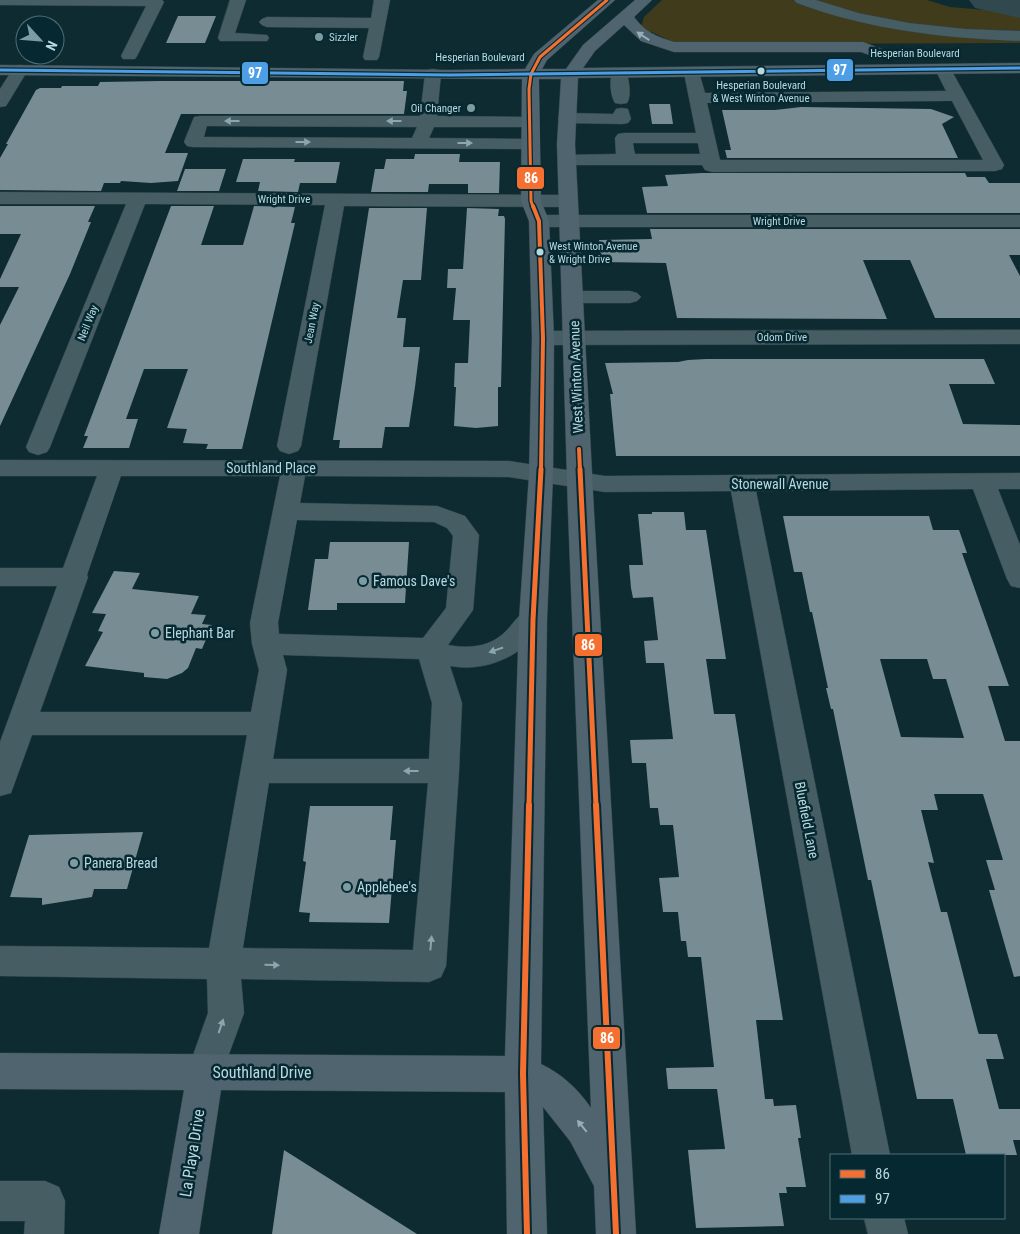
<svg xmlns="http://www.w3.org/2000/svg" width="1020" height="1234" viewBox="0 0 1020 1234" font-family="'Roboto Condensed',sans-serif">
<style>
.green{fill:#3f3b1b}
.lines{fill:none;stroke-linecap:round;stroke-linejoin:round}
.taxiway{fill:#30484e;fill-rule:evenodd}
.building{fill:#778c93;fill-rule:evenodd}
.minor-casing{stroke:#304448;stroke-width:1}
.major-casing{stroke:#304448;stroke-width:1}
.minor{fill:#455d63;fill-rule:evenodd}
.major{fill:#4f646e;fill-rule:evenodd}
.bus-1-far3-casing{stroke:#062931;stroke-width:5.5}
.bus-1-far2-casing{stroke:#062931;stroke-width:7}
.bus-1-far1-casing{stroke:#062931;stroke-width:9}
.bus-1-casing{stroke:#062931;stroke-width:10}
.bus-2-casing{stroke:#062931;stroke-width:5.5}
.bus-1-far3{stroke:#f46f30;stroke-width:3}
.bus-1-far2{stroke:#f46f30;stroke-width:4}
.bus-1-far1{stroke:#f46f30;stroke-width:5}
.bus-1{stroke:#f46f30;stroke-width:6}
.bus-2{stroke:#4d9ee5;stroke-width:3}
.oneway{fill:#94afb7}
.oneway2{fill:#8ba6ad}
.poi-dot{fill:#7d9ba2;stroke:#062931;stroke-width:2}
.bus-dot{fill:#b9d7df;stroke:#062931;stroke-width:2}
.labels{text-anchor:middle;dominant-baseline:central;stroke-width:5;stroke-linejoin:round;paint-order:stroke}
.far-poi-label{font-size:11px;fill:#b9d7df;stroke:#062931;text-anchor:start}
.far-street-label{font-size:11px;fill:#b9d7df;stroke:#062931}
.far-bus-label{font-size:11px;fill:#b9d7df;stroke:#062931}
.street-label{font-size:14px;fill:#b9d7df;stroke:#062931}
.poi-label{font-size:14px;fill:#b9d7df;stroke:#062931;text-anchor:start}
.near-street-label{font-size:16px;fill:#b9d7df;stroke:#062931}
.line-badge{stroke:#062931;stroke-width:2}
.badge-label{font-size:14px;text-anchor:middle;font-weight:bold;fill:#fff}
</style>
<rect width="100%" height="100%" fill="#0e2b31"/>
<!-- green -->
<path class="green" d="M662 0H927L950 7 1020 13V43L770 44 672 42 652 32H645L641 27 644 17Z"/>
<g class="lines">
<!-- taxiway -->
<path class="taxiway" d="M969 0H1020V18L975 8Z"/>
</g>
<!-- building -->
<path class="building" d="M178 16H216L205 43H166Z
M160 81H404L403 91H407L404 114H181L165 153H188L178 181 151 183 121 181 120 183H104L101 191 0 190V158L8 144H6L36 90 40 88H61L62 86H98L100 82Z
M649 104H670L673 124H652Z
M801 107 931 109 954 117 942 124 958 158H727L725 150H731L722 110H775Z
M415 154H460L459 162H500L499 193H468V184H429L428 192H371L375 169H384L386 159H414Z
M243 159H295L294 162H340L336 183H300L298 192 258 191 260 182H236Z
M185 169H226L219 191H177Z
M702 173H965L967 177H985L989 183H1020V213H647L642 187 668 186 665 175Z
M0 206H95L88 222H91L70 274 0 426V325L19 287H0V279L21 234H0Z
M171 206H214L201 245H243L254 206 295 207 291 223H295L242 449H206L208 444 183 443 187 429 167 428 188 369H144L126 419H138L129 448H83L88 436H84Z
M369 208H427L421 280H403L397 318H406L403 347H420L415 387 409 427H385L382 448H339L340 440H333Z
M467 208 499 209 498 216H504L505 219 501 387H498V426L476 428 454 426 456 387H454L455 363H468L470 320H453L456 288H447L448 269H463Z
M650 229H1020V255H1009L1020 276V318H935L910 260H863L887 319 677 318 666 263 601 262 599 240 652 239Z
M706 359H984L995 384H949L963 424 1020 425V456H616L610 394H613L605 363 678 362 688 360Z
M652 512H684L686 530H706L726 659H706L714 714H735L783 1020H756L765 1099H773L774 1106 796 1105 801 1138H798L806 1187H786L787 1193H779L784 1226 696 1228 688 1150 725 1149 717 1089H668L666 1068 714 1067 701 957H688L686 941H681L678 912H663L659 878 679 877 673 825H660L658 808H650L646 763H632L630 740 673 739 664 663H646L644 641 658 640 653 597 633 598 631 588 629 565H643L638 514H652Z
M783 516H929L933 530H959L967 553H962L1009 686H988L1005 741H1020V976L1014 977 989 890H995L986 860H1003L983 794H934L938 810H921L934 863 928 862 941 912H947L978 1032 979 1034H997L1004 1059H986L999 1109H1020V1140H1013L1017 1155H966L953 1099H917L871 880H868L833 709H831L826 688H828L812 612H810L802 572H794ZM880 659H927L933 679H946L964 738 901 737Z
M330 542H409L405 603H337V610H308L315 559H328Z
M114 571 140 573 132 589 199 596 191 614 206 615 202 624 212 625 202 649 196 648 188 668 182 673 167 679 144 677V673L85 666 103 632 98 631 106 614 92 613Z
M310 806H393L390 840H396L389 923 309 922 310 913 299 912 306 862 303 861Z
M143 832 127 889H94L92 897 42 905V898L10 897 29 835Z
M284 1150 417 1234H272Z"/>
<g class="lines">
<defs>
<path id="minor" d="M0 0H162L164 2 137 56 135 59H123L121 56 146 6 0 5Z
M230 0H246L235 33 267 35 269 38 267 41H220L218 38Z
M374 0H390L379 57 377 60H365L363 57 369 28 267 27 262 25 259 22 262 19 267 17 371 18Z
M794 0H816L858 13 909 23 965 29 1020 31V41C943 38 869 30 797 3Z
M943 64 949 66 1004 165 1002 169 995 171 712 172 705 170 702 165H567L561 164 558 160 561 156 567 155 616 154 615 138 618 134 624 133H696L684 73 686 69H698L705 93 946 91 935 69 937 66ZM952 101 983 160H720L707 103ZM633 143H698L700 154H635Z
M20 65 26 67 28 70 6 106 0 107V89L14 67Z
M433 69 439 70 441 74 437 116 529 117 535 118 538 122 535 126 529 127H434L429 138 529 139 535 140 538 144 535 148 529 149 193 147 187 146 184 142 194 117 200 116H420L425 74 427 70ZM207 126 417 127 412 138 204 137Z
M619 69 625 70C629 77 632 96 627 103L621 104 615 103C610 95 609 78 613 70Z
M622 108 628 109 631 119 628 123 622 124 567 123 561 122 558 118 561 114 567 113 613 114 616 109Z
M0 192 568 195 575 197 578 201 575 205 568 207 344 206 301 446 298 451 289 454 280 451 277 446 325 205 145 204 50 447 47 452 38 455 29 452 26 447 126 204H0Z
M539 215H1020V227H539L532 225 529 221 532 217Z
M574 291H630L637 293 641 297 637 301 630 303H574L567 301 563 297 567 293Z
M1020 330V344L543 345 535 343 532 338 535 333 543 331Z
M0 460 509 461 605 476 1020 473V489H998L1020 545V588L1011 586 1007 579 973 489 756 491 890 1155H852L731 491 605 492 509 477 305 476 300 503 437 506 465 516 479 535 473 610 448 645C470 649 491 647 507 630 512 625 517 616 524 613 530 609 536 611 543 613L547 620C527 654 489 673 450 666L462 703 459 771 446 966 441 977 429 982 241 979 244 1013 218 1084 205 1090 192 1084 187 1072 208 1013 207 979 0 976V946L209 948 247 735H32L11 793 0 796V742L57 586H0V568H63L97 476H0ZM121 476H280L250 623 252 644 259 670 251 712H40L88 577 87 575ZM297 520 434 522 447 528 453 536 446 608 423 638 279 634 278 623ZM283 655 419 659 432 703 429 759H273L287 670ZM269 783H428L413 950 243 948Z
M0 1181H45L59 1187 65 1201 64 1234H24L25 1221H0Z
M864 1218H904L908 1234H868Z"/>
<path id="major" d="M598 0H615L547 60 542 69H566L583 45 635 0H652L634 17C645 32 657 37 674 42H863L887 51 889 54 887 57 881 59 861 52H674L641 41 624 25 595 51 583 68 1020 63V73L578 78 575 144 594 512 636 1234H596L594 1186 570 1141 543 1107 547 1234H507L505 1092 221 1090 199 1234H159L184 1090 0 1089V1053L505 1056 519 620 529 475 532 338 529 221 521 201 522 79 0 75V65L450 70 525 69 534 54ZM539 79H561L557 144 568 512 591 1108C578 1089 562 1074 541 1064L547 620 553 475 554 338 549 221 541 201Z"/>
</defs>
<!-- minor casing -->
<use href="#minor" class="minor-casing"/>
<!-- major casing -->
<use href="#major" class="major-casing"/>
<!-- minor -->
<use href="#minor" class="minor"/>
<!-- major -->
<use href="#major" class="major"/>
<defs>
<path id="bus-1-far3" d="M533 207 531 201 529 89 531 74 540 57 607 0"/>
<path id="bus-1-far2" d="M533 206 539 221 543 338 541 470
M579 449 580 470"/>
<path id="bus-1-far1" d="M580 469 596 806
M529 806 533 620 541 469"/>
<path id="bus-1" d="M596 805 616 1234
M527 1234 523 1074 529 805"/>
<path id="bus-2" d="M0 70 450 75 1020 68"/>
</defs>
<!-- bus-1-far3 casing -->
<use href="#bus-1-far3" class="bus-1-far3-casing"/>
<!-- bus-1-far2 casing -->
<use href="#bus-1-far2" class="bus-1-far2-casing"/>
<!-- bus-1-far1 casing -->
<use href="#bus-1-far1" class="bus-1-far1-casing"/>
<!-- bus-1 casing -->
<use href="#bus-1" class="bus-1-casing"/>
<!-- bus-2 casing -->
<use href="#bus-2" class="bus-2-casing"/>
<!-- bus-1-far3 -->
<use href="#bus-1-far3" class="bus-1-far3"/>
<!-- bus-1-far2 -->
<use href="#bus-1-far2" class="bus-1-far2"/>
<!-- bus-1-far1 -->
<use href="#bus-1-far1" class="bus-1-far1"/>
<!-- bus-1 -->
<use href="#bus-1" class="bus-1"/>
<!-- bus-2 -->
<use href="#bus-2" class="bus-2"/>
</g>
<!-- one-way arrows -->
<defs><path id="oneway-solid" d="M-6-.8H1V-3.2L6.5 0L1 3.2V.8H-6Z" transform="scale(1.25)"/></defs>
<g class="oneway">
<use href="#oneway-solid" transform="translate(643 36) rotate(-147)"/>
<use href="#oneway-solid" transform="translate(582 1126) rotate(-129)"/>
</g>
<g class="oneway2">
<use href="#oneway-solid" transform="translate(232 121) rotate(-180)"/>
<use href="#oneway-solid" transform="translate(394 121) rotate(-180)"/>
<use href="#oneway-solid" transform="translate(303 142)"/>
<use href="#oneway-solid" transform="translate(465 143)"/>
<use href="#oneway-solid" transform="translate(496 650) rotate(161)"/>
<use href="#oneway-solid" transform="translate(411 771) rotate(180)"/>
<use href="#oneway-solid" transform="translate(431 943) rotate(-85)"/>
<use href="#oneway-solid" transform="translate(272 965) rotate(1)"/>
<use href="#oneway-solid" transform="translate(221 1026) rotate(-71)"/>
</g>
<!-- markers -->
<g class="poi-dot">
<circle cx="319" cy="37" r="5"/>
<circle cx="471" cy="108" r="5"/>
<circle cx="363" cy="581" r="5"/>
<circle cx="155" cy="633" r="5"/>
<circle cx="74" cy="863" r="5"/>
<circle cx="347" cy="887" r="5"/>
</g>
<g class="bus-dot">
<circle cx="761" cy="71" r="4.5"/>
<circle cx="540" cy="252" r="4.5"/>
</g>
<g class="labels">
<!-- far-poi labels -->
<g class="far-poi-label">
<text x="329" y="37">Sizzler</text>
<text x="461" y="108" text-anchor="end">Oil Changer</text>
</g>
<!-- far-street labels -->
<g class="far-street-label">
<text x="915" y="53">Hesperian Boulevard</text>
<text x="480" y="57">Hesperian Boulevard</text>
<text x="284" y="199">Wright Drive</text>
<text x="779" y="221">Wright Drive</text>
<text transform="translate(88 323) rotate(-68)">Neil Way</text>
<text transform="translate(312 323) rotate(-79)">Jean Way</text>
<text x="782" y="337">Odom Drive</text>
</g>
<!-- far-bus labels -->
<g class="far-bus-label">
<text x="761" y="85">Hesperian Boulevard<tspan x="761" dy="13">&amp; West Winton Avenue</tspan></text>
<text x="549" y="246" text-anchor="start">West Winton Avenue<tspan x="549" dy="13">&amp; Wright Drive</tspan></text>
</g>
<!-- street labels -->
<g class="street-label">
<text transform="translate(576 377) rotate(-92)">West Winton Avenue</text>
<text x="271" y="468">Southland Place</text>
<text x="780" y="484">Stonewall Avenue</text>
<text transform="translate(807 820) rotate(79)">Bluefield Lane</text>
</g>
<!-- poi labels -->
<g class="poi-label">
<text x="373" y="581">Famous Dave's</text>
<text x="165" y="633">Elephant Bar</text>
<text x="84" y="863">Panera Bread</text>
<text x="357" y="887">Applebee's</text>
</g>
<!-- near-street labels -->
<g class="near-street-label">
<text x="262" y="1072">Southland Drive</text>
<text transform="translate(192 1153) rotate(-81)">La Playa Drive</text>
</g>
</g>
<g class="line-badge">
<rect x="826" y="58" width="28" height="24" rx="5" fill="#4d9ee5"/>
<rect x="241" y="61" width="28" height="24" rx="5" fill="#4d9ee5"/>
<rect x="516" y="166" width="29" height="24" rx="5" fill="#f46f30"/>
<rect x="574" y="633" width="29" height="24" rx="5" fill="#f46f30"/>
<rect x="592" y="1026" width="29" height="24" rx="5" fill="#f46f30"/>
</g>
<g class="badge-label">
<text x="840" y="75">97</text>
<text x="255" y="78">97</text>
<text x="531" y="183">86</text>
<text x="588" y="650">86</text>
<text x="607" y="1043">86</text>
</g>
<!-- legend -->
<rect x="830" y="1154" width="175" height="65" fill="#062931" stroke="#4e6f77"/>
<rect x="840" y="1170" width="25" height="8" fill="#f46f30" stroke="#4e6f77"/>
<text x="875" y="1179" font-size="15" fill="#b9d7df">86</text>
<rect x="840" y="1195" width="25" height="8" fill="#4d9ee5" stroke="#4e6f77"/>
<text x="875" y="1204" font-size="15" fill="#b9d7df">97</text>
<!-- north arrow -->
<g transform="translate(40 40) rotate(116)"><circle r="24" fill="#062931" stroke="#4e6f77"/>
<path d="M0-4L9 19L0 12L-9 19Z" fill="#7d9ba2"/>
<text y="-8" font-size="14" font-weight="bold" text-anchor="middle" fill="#b9d7df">N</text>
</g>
</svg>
